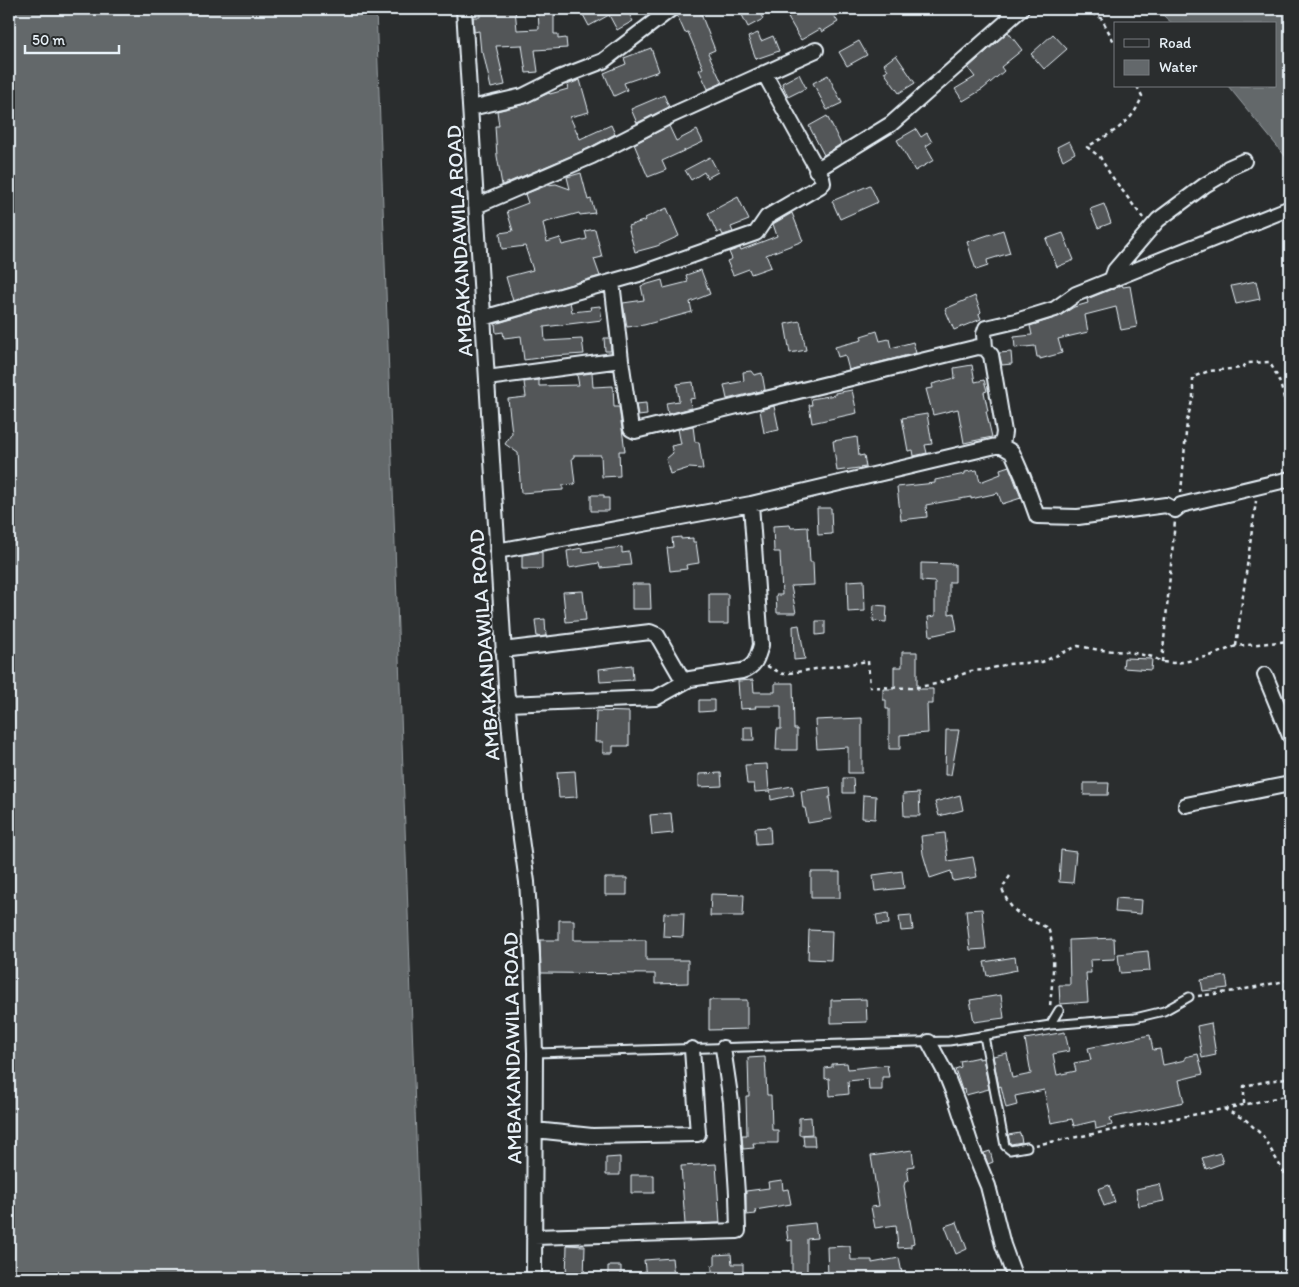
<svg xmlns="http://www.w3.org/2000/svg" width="1299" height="1287" viewBox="0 0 1299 1287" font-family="Itim,sans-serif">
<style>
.water{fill:#63686b;stroke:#989fa3}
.building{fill:#535759;stroke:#e8f1f8}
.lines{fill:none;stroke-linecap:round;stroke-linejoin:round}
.service-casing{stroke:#e8f1f8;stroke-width:11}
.minor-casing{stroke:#e8f1f8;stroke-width:18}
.path{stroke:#e8f1f8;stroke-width:2.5;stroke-dasharray:4 4;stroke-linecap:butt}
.service{stroke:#2a2d2e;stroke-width:7}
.minor{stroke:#2a2d2e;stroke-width:14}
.labels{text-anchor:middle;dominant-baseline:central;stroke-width:4;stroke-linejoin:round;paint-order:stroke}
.street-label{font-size:21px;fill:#e8f1f8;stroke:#2a2d2e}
</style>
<rect width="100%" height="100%" fill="#2a2d2e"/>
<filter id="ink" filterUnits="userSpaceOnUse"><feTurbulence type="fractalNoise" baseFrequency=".02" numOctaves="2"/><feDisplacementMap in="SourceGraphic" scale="10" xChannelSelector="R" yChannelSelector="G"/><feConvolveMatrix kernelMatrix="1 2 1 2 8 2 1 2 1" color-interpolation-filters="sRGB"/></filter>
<g filter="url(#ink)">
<!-- water -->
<path class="water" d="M9 9H376L421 1278H9Z
M1156 9H1290V162L1228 86H1275V24H1173Z"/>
<!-- building -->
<path class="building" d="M480 9H515L517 30 539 29 538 9H554V34H558V39L566 38 567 48 535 50 538 72 526 73 522 45 496 46 505 85 491 88 483 52H481L479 31 474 32 473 17H480Z
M580 9H626L633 21 617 30 609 15 589 26Z
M684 9H699L715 50 708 53 722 83 708 89 699 70 703 68 688 32 685 33 677 15 679 11Z
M739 9H758L763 19 748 27Z
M783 9H830L838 22 822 32 820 29 801 40Z
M1008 32 1022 50 1001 67 1004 71 983 89 963 101 955 89 975 77 968 68Z
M758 33 761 41 773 36 779 51 756 59 748 37Z
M1053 34 1067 49 1044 69 1031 54Z
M859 41 867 55 847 66 839 52Z
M651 48 659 71 624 83 627 90 614 96 604 73 626 64 624 58Z
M896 55 915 83 899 93 884 72 888 70 884 64Z
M799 74 806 88 788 97 782 83Z
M828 75 842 103 827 110 813 83Z
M580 80 589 112 570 117 580 139 611 125 615 134 585 150 502 185 497 156 495 126H499L497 111 525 104 549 93 550 94 568 89 567 85Z
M664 95 669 107 637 123 631 109Z
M827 116 841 144 824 155 809 126Z
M669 126 676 141 697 130 703 142 662 161 666 170 648 177 634 144Z
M916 129 921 137 927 133 932 142 926 146 934 160 915 171 897 140Z
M1069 141 1075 153 1063 160 1057 147Z
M710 157 718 172 707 178 704 172 691 180 685 170Z
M581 173 588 200 591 199 595 213 580 215 579 213 543 223 547 242 560 238 562 245 587 239 585 231 595 229 602 257 594 259 600 276 513 301 506 277 533 270 525 246 502 249 500 233 513 231 507 211 528 203 525 194 548 185 556 184 570 189 567 177Z
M870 185 878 202 840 219 832 201Z
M738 197 749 220 731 227 733 232 723 235 721 231 717 233 708 213Z
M1104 204 1111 223 1098 228 1090 209Z
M667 208 679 236 657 246 635 252 628 226 646 220 645 218Z
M792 213 803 241 766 255 771 267 751 274 749 269 733 275 727 261 732 259 729 252 740 248 741 250 777 236 773 224Z
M1003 230 1010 253 987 260 988 266 976 270 967 242Z
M1063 233 1074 260 1057 267 1046 239Z
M701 270 710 294 690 302 692 312 644 325 627 327 623 303 644 300 641 286 662 280 664 288 688 282 686 275Z
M1256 281 1260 299 1236 304 1231 286Z
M1122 285 1123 287 1130 286 1137 327 1121 330 1116 307 1085 315 1088 332 1058 339 1062 353 1040 359V357H1037L1035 346 1015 348 1014 337 1032 335 1030 326 1058 317 1074 307 1088 303 1087 299Z
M975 296 981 312 979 314 981 319 954 330 945 309Z
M570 302 572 312 591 310 590 307 600 306 602 320 544 327 545 341 582 339 584 354 553 356 524 360 521 336 504 338 503 332 496 333 495 324Z
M800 321 806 350 790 353 785 324Z
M877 331 880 341 889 339 891 348 913 342 916 353 849 370 845 355 838 357 835 347 862 340 861 336Z
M604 338H610L611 351H605Z
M1011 352 1012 364 1002 365 999 353Z
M972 365 975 382 984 380 987 391 984 392 988 411H986L992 437 964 443 958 409 933 415 926 389 933 388 932 384 955 378 954 368Z
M751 371 754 375 762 373 765 390 727 399 724 385 744 381 743 372Z
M592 373 593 387 613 386 614 407H619L625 451H619L620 476 602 477 601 455H574V457L572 458 575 484 563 485V490L521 493 518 453 505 444 512 433 508 399 526 397 524 382 539 380V386L579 385 577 375Z
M693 382 695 398 690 399 691 408 668 414 666 403 679 401 677 384Z
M852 390 857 413 812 423 809 405H812L811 399 835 395V393Z
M646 403 647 415 638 416 636 404Z
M774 406 779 430 764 433 760 410Z
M927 414 932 444 925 445 927 453 914 456 913 450 908 451 902 418Z
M693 426 695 442H699L703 469 689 468 670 474 666 459 673 453 671 446 681 444 678 429Z
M857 437 859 456 864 455 866 467 837 471 833 441Z
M1009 466 1021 498 1002 504 998 493 971 499V497L926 505 927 517 901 520 897 487 935 483V480L965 474V472L977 470 980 482 1001 474 1000 469Z
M591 495H604V498H609V511H591Z
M817 508H831L832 534 818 535Z
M790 525 791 528 808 527 810 562H813L814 585 791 586 796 613H777L776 595H782L780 552H774L773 526Z
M681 537V539L693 538V542H696L699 563 686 565 687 569 670 571 667 548 673 547 672 538Z
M622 547V553L629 552 631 565 600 568 599 563 569 568 567 551 582 548V552Z
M542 552V569H522V555Z
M921 563 955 564V582H949V614L954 613 957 630 930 636 928 617 935 616V582L921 581Z
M864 580 865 611 848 612 847 581Z
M632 584H650L651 609H632Z
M583 591 586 620 566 622 563 592Z
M709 594H728V624H709Z
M874 605 887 606 886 622 873 621Z
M545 619 546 636 537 637 535 620Z
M816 621H825V634L816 635Z
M799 625 805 659 794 660 793 626Z
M902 652H917V689H933V704H927L928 733 900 735V749H889V709H886V700H883V689H894V667H902Z
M1124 658 1152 659 1151 670 1123 668Z
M632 665 633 680 600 682 599 669Z
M753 680 754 692H775V683H793L794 729H797V750H776L777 729H781V706H755L756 708 740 709 738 681Z
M699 700H714V711L699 712Z
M596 711 629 712V746H613V753H603V742H595Z
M862 718V773H848V747L817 749 815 720Z
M744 727H753L754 740H744Z
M946 730H959L951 775H945Z
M767 764 769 791 755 792 754 784H747L745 765Z
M575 771 577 797 559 798 557 772Z
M721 773 722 786 699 787V774Z
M843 778H853L854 793H843Z
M1084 783H1109L1108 795H1084Z
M792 786 794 795 771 800 770 790Z
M830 787 831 797H829L832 819 808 823 805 808H803L801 791Z
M919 793 920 816H904L903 794Z
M863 795 876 796 875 819 862 818Z
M960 795 963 810 939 816 935 802Z
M671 813 673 833 652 835 650 815Z
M770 827 771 843 756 844 755 828Z
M945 833 948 861 973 857 977 877 953 881 951 871 930 878 923 854 921 836Z
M1061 850 1076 852 1073 883 1059 882Z
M902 871 904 888 875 891 873 875Z
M811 872H840V898H811Z
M605 878H627V895H605Z
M711 894 744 895 743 916H710Z
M1116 898 1142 900 1141 914 1115 912Z
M982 909 986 949 970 950 966 910Z
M664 913H684L683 937 663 936Z
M888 913 889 924 878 925 876 915Z
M911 915 913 930 901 931 899 916Z
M559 920H574V940H646V960H688V983L655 984V974L541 973 540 940H559Z
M809 930 832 931 831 960 808 959Z
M1114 938 1115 959 1090 960 1091 973H1086L1088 1002 1060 1004 1059 985H1070L1069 940Z
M1148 951 1150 971 1120 973 1118 954Z
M1015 957 1017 970 987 976 984 962Z
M1226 976 1228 988 1203 991 1201 980Z
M1001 995 1004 1018 974 1022 970 1000Z
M866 999 867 1022 831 1023V1000Z
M709 1000H747V1029L709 1030Z
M1211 1023 1216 1055 1202 1058 1197 1026Z
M1065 1032 1069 1051 1053 1054 1057 1075 1076 1071 1074 1063 1091 1060 1088 1048 1150 1035 1153 1050 1160 1049 1163 1065 1185 1060V1057L1198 1054 1203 1074 1179 1080 1184 1102 1110 1118 1112 1125 1096 1129 1095 1121 1074 1126 1072 1119 1051 1123 1044 1090 1015 1096 1017 1105 1006 1108 1001 1086 999 1087 993 1056 1007 1053 1012 1078 1031 1074 1025 1039Z
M765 1057 767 1095H771L772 1130H778V1143H753L754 1148 743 1149 742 1135H747L746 1096H749L748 1058Z
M979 1057V1059L983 1058 989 1089 966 1095 965 1089 962 1090 955 1069 961 1067 960 1061Z
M847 1063 848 1069 887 1065 889 1077H882V1090H869L868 1079 848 1081 849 1094 830 1096 829 1078 825 1079V1068L832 1067V1064Z
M811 1117 812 1134 799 1135V1118Z
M1020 1133 1022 1142 1011 1144 1010 1143 1008 1135Z
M803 1135H814L815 1146H804Z
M912 1150 914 1166 907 1167 909 1181 905 1182 904 1186 914 1243 911 1244V1247L898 1248 896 1225 875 1228 871 1207 879 1206 871 1156Z
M990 1151 993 1162 988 1164 984 1153Z
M1220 1153 1223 1163 1206 1169 1202 1158Z
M620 1157V1175H606V1158Z
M716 1164 720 1223 685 1224 681 1166Z
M631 1175H654V1193H631Z
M782 1180 783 1190 788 1189 791 1204 755 1210 756 1214 746 1215V1191L769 1188 768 1182Z
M1160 1184 1164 1201 1139 1206 1136 1189Z
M1109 1185 1115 1202 1104 1206 1098 1189Z
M957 1222 967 1249 956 1254 945 1226Z
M815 1223 817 1238 807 1239V1278H792V1240L788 1241 786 1226Z
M567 1245 585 1246 584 1278H566Z
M850 1246 851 1260H872V1263L899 1258 903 1278H828L827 1247Z
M731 1254 732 1264H743V1274H712V1265H715V1255Z
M672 1258 674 1277 646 1278 644 1260Z
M608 1266H621V1278H608Z"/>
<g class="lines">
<defs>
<path id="service" d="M1002 9 1009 21
M1050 1025 1135 1018 1164 1011 1189 997
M984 1036 1005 1146 1010 1150 1027 1147
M535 1053 949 1041 1050 1025 1059 1010"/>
<path id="minor" d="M464 9 506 686 517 810 527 882 532 956 535 1053 534 1278
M471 108 523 96 559 78 603 61 671 9
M816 170 891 124 1021 9
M476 206 592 156 672 115 816 50
M1111 281 1115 270 1158 220 1205 185 1222 175 1228 168 1244 161
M612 282 621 360
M483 318 639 274 756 233 767 217 820 186 823 183 822 178 764 73
M985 348 984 334 986 328 1016 321 1055 309 1076 294 1290 208
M487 378 621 360 631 429 635 431 978 347 985 348 991 355 1004 432 1003 439 1000 445 751 504 497 551
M1000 445 1012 452 1023 477 1037 516 1078 517 1166 505 1175 510 1181 505 1290 479
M503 650 650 632 657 635 684 682
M1265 675 1290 736
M507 704 656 698 690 679 742 671C756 666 757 658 761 645L751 504
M1186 805 1290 784
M929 1042 945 1072 957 1102 972 1148 988 1186 1003 1245 1015 1278
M535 1130 592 1136 698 1134 692 1049
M534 1237 738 1231 737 1194 731 1102 723 1048"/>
</defs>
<!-- service casing -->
<use href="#service" class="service-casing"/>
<!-- minor casing -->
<use href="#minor" class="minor-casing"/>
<!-- path -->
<path class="path" d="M1085 9 1102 19 1115 44
M1137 86 1142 96C1132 125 1112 132 1087 147L1100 157 1110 174 1143 218
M1181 493 1187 421 1193 397V377L1209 371 1242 368 1247 363 1269 362C1284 383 1286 409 1290 433
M1236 646 1256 501
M1162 662 1175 521
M767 666 783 674 868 661 870 687 912 688 936 684 971 671 985 670 1008 664 1042 662 1078 646 1100 650 1129 652 1153 657 1162 662 1173 663 1184 662 1210 656 1236 646 1290 641
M1010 876 1002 888C1011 915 1024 917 1048 928 1057 953 1052 980 1050 1007
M1198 996 1236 991 1290 980
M1244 1104V1086L1290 1077
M1224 1109 1290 1095
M1035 1145 1224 1109 1246 1120 1263 1136 1290 1183"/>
<!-- service -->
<use href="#service" class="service"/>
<!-- minor -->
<use href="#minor" class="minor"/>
</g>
</g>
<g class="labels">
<!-- street labels -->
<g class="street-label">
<text transform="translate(459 241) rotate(-93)">AMBAKANDAWILA ROAD</text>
<text transform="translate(484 645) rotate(-94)">AMBAKANDAWILA ROAD</text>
<text transform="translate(512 1048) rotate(-91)">AMBAKANDAWILA ROAD</text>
</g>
</g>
<!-- margin -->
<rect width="1299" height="1287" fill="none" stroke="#2a2d2e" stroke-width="30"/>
<rect x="15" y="15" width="1269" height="1257" fill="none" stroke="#e8f1f8" stroke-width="2" filter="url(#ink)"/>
<!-- legend -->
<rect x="1114" y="22" width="162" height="65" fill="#2a2d2e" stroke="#767b7f"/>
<rect x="1124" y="39" width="25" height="8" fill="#2a2d2e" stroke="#767b7f"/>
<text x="1159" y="48" font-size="15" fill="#e8f1f8">Road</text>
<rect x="1124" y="60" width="25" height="15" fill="#63686b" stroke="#767b7f"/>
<text x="1159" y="72" font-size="15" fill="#e8f1f8">Water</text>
<!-- scale -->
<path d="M25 45v8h94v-8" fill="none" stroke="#e8f1f8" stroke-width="2.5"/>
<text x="32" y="45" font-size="15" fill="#e8f1f8" stroke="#2a2d2e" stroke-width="4" paint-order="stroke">50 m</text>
</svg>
